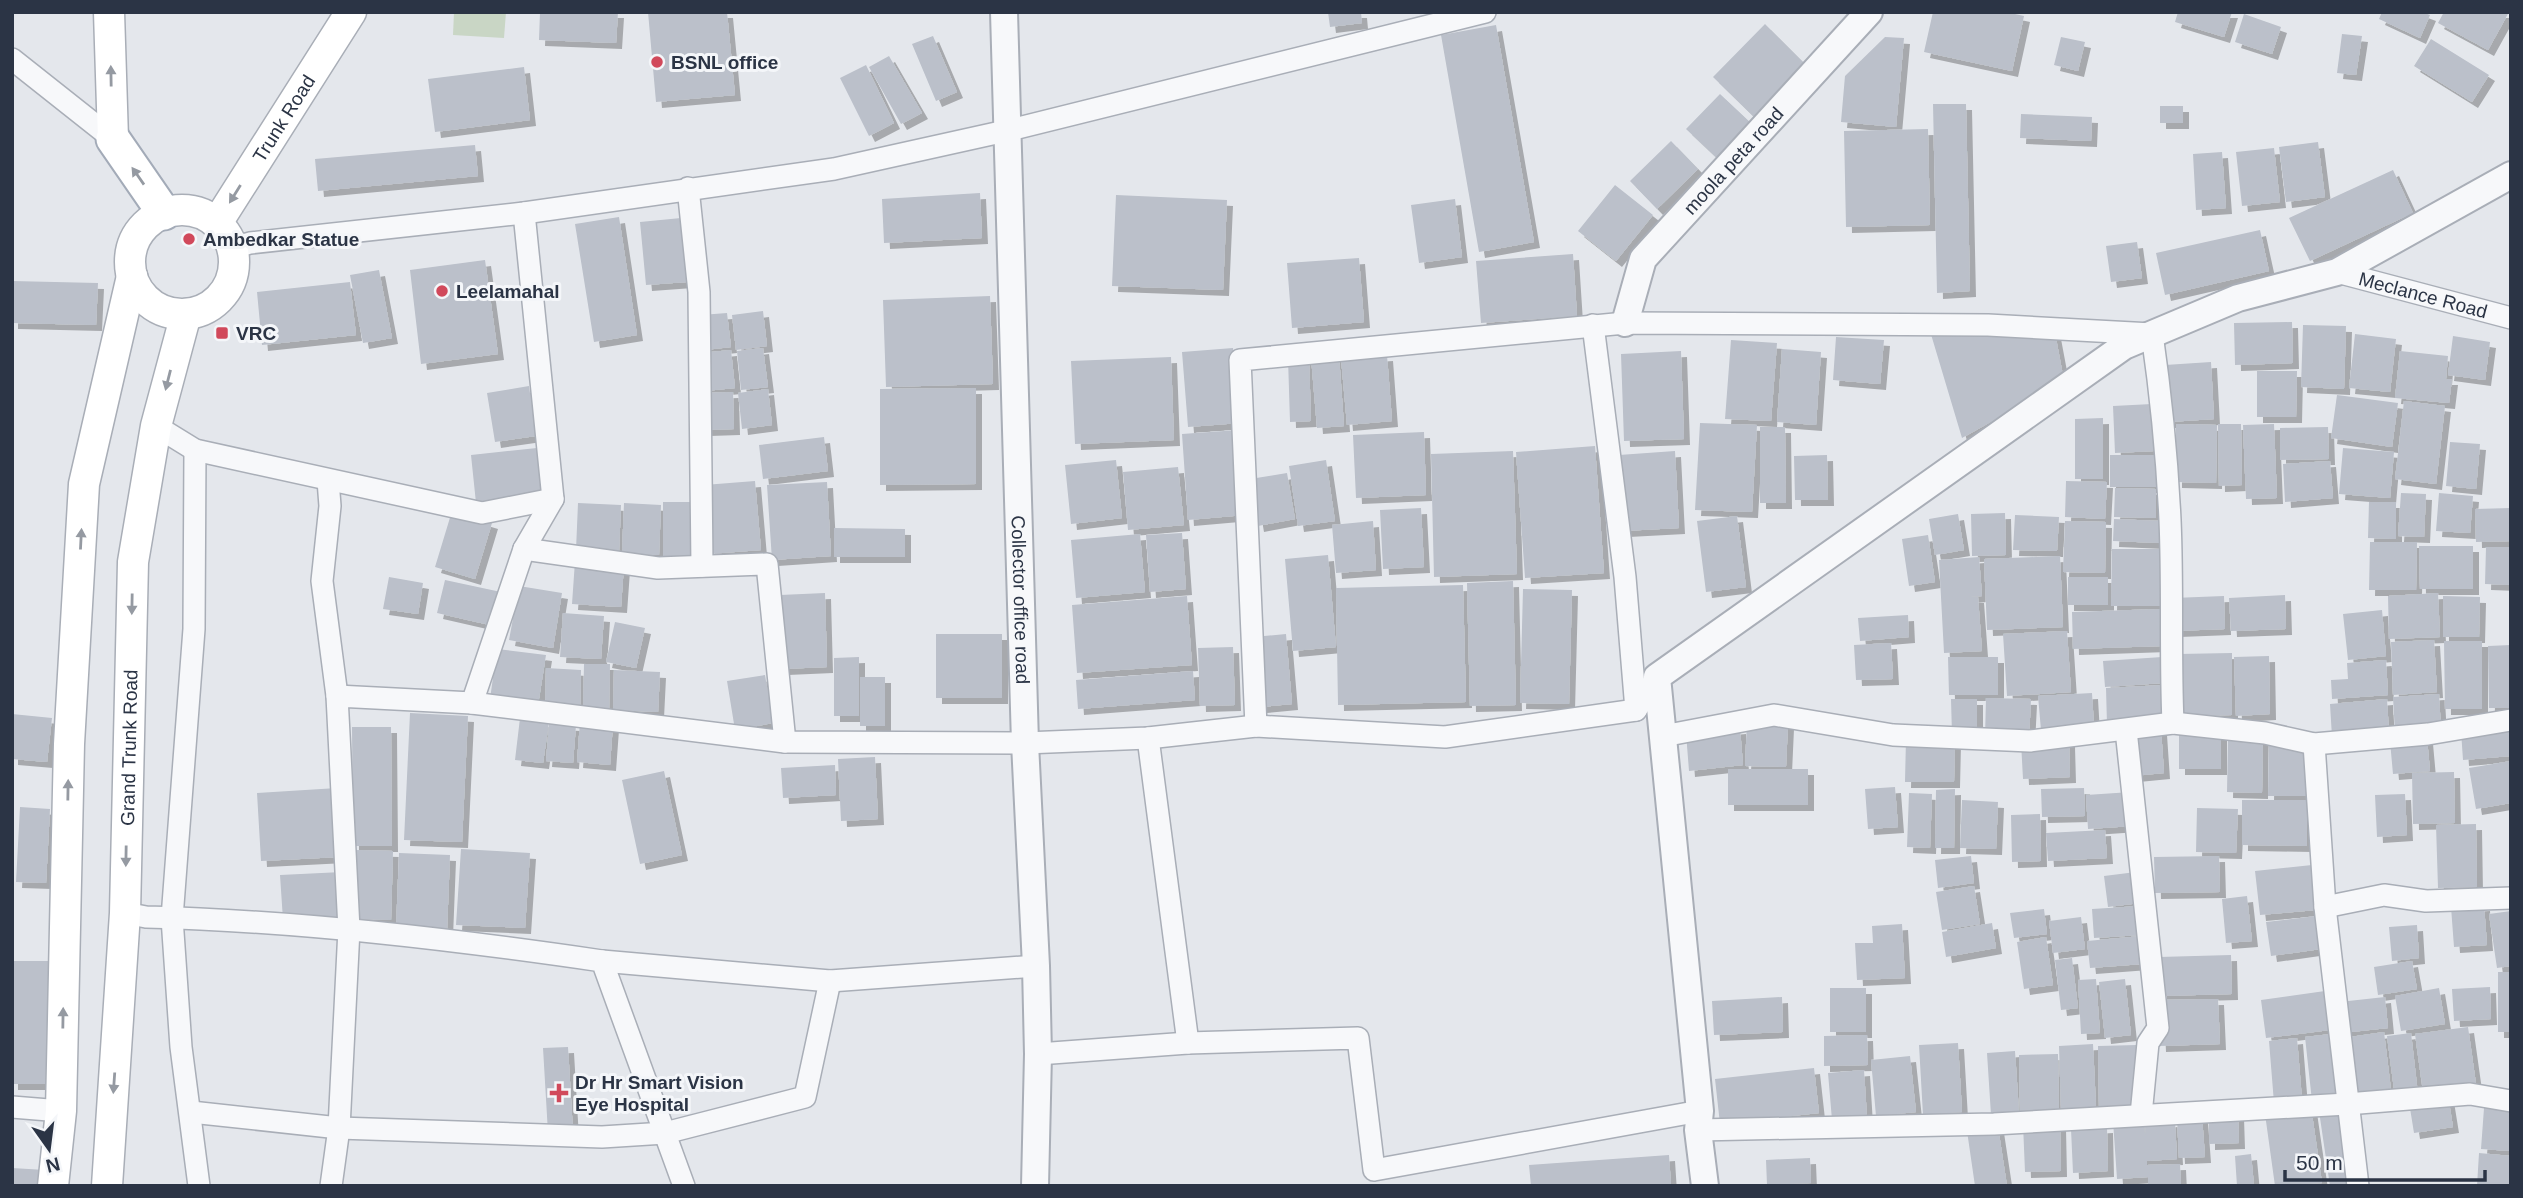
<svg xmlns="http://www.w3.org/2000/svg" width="2523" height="1198" viewBox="0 0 2523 1198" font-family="Helvetica,sans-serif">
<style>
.green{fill:#c9d6c5}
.building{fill:#bbc0ca;filter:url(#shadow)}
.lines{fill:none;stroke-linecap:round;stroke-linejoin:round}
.minor-casing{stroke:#a9aeb7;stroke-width:24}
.tertiary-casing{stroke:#a9aeb7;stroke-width:30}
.secondary-casing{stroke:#a9aeb7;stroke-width:33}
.primary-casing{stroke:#a3abb8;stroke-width:37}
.minor{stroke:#f7f8fa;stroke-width:21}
.tertiary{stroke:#f7f8fa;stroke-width:26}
.secondary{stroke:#fff;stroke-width:30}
.primary{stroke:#fff;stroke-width:33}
.oneway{fill:#959aa2}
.poi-dot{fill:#d1495b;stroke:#f4f6f9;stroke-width:2.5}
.labels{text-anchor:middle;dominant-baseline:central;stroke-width:6;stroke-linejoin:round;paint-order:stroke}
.poi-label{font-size:19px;font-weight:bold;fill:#2b3445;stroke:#f4f6f9;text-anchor:start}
.street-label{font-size:19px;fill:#2b3445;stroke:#f4f6f9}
</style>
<defs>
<filter id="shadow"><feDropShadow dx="6" dy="6" stdDeviation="0" flood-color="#0004"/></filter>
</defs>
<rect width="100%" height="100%" fill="#e4e7ec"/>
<!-- green -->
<path class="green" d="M454 12H506L504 38 453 35Z"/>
<!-- building -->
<path class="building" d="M540 12H618L616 43 539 40Z
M648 12H727L735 95 656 102Z
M1328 12H1361L1362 23 1330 27Z
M1933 12H2006L2024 16 2012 71 1924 52Z
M2178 12H2232L2224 37 2175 22Z
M2382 12H2422L2430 15 2420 38 2379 19Z
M2444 12H2509L2488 50 2438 23Z
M2244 14 2281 27 2272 54 2235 42Z
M1765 24 1806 65 1754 117 1713 77Z
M1496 25 1534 242 1479 252 1441 35Z
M2342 34 2362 36 2356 75 2337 73Z
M933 36 957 92 936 101 912 44Z
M1885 37 1904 38 1896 127 1841 122 1845 76Z
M2061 37 2085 42 2078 71 2054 65Z
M2431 39 2489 75 2472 102 2414 66Z
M889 56 922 113 901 124 869 67Z
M866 65 894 123 869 136 840 78Z
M524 67 530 120 435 132 428 79Z
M1720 94 1753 125 1720 161 1686 129Z
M1933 104H1966L1970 291 1937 293Z
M2160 106H2183V123H2160Z
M2021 114 2092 117 2091 141 2020 138Z
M1928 129 1930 225 1846 227 1844 131Z
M1671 141 1698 169 1657 209 1630 181Z
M2318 142 2325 197 2286 202 2279 147Z
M475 145 478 176 318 191 315 159Z
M2274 148 2280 202 2242 206 2236 152Z
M2222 152 2226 208 2196 210 2193 154Z
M2393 170 2413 213 2310 261 2289 218Z
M1615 185 1653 215 1616 261 1578 231Z
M980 193 982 238 884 243 882 199Z
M1116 195 1227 200 1223 290 1112 286Z
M1455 199 1462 257 1419 263 1411 205Z
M619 217 637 335 594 342 575 224Z
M681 218 687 282 646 285 640 222Z
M2260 230 2269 271 2165 295 2156 253Z
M2137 242 2142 278 2111 282 2106 246Z
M1573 254 1577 316 1481 323 1476 261Z
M1359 258 1364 322 1292 328 1287 263Z
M485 260 498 354 421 364 410 270Z
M379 270 392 338 363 343 350 275Z
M12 281 98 283 96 325 12 323Z
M350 282 356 335 262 345 257 292Z
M990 296 993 384 886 387 883 300Z
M763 311 767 346 736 350 732 315Z
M727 313 731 347 705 350 701 315Z
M2292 322 2293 363 2235 365 2234 323Z
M2303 325 2346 326 2344 389 2301 387Z
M1930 331 2055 333 2064 381 1962 438Z
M2355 334 2396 339 2390 392 2349 388Z
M2453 336 2490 342 2485 380 2448 375Z
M1836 337 1884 340 1880 384 1833 380Z
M1731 340 1777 343 1771 421 1725 419Z
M763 348 768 387 741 390 737 351Z
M1233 348 1240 423 1188 427 1182 352Z
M1782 349 1821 352 1816 425 1777 422Z
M731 350 735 388 705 391 701 353Z
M1681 351 1684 439 1624 441 1621 354Z
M2400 351 2448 356 2446 379H2452L2449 403 2395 398Z
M1339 355 1344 426 1317 428 1311 357Z
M1387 355 1392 421 1347 425 1341 358Z
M1171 357 1174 440 1075 444 1071 361Z
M1309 357 1311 421 1290 422 1288 358Z
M2211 362 2214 419 2169 422 2165 365Z
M2257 371H2297L2296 417H2257Z
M529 386 536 436 495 442 487 393Z
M976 388V484L880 485V389Z
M768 389 772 425 742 429 738 393Z
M733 392 734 429 704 430 703 393Z
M2337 395 2398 403 2392 447 2331 438Z
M2404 401 2445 406 2436 484 2395 479Z
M2152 404 2154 451 2115 453 2113 406Z
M2103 418V479H2075V419Z
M1700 423 1757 425 1752 512 1695 510Z
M2176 424 2217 425 2216 483 2176 482Z
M2218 424H2241L2242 485 2219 486Z
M2274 424 2277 498 2246 499 2243 425Z
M1760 427H1785L1786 503H1760Z
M2328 427 2329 459 2280 460V428Z
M1238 430 1245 515 1188 520 1182 434Z
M1424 432 1426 495 1356 498 1353 435Z
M824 437 828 471 763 479 759 445Z
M2450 442 2480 444 2476 489 2446 486Z
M1595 446 1604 573 1525 578 1516 452Z
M537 448 542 496 476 503 471 455Z
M2343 448 2394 452 2390 498 2339 494Z
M1513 451 1517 574 1434 577 1431 454Z
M1675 451 1679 528 1623 531 1619 455Z
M1827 455 1828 500H1795L1794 456Z
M2110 455H2157V487H2110Z
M1116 460 1122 518 1071 524 1065 465Z
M1326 460 1335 521 1298 526 1289 466Z
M2330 461 2333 498 2285 502 2283 464Z
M1178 467 1184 525 1128 530 1123 472Z
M1287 473 1295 519 1258 526 1250 479Z
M755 481 761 550 709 554 704 485Z
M2066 481 2107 482 2105 519 2065 517Z
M827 482 831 556 772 560 767 485Z
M2115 488 2156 489V518L2114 517Z
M2401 493 2426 494 2424 537 2398 536Z
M2439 493 2473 496 2470 533 2436 531Z
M663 502H695V556L663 557Z
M2369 502H2396V539L2368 538Z
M578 503 621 505 619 552 576 550Z
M624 503 661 505 659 555 622 554Z
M1421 508 1424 567 1383 569 1380 510Z
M2511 508V541L2476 542 2475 509Z
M452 511 492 523 475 579 435 567Z
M2005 513 2006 555 1972 556 1971 514Z
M1958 514 1964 550 1935 555 1929 519Z
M2015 515 2059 517 2057 551 2013 550Z
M1737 516 1746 587 1706 592 1697 521Z
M2114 519 2160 521 2159 543 2113 541Z
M1373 521 1376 570 1336 573 1332 525Z
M2065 521 2106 522 2105 573 2063 572Z
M834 528 905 529V557H834Z
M1182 533 1186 589 1150 592 1146 535Z
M1140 534 1145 592 1076 598 1071 540Z
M1928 535 1935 582 1909 586 1902 539Z
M2370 542H2417L2416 590H2369Z
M2419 546H2473V589H2420Z
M2486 547H2511V585L2485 584Z
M2112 549H2160V606H2111Z
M1328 555 1336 647 1293 651 1285 559Z
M2060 556 2063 627 1987 630 1984 559Z
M1979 557 1982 596 1969 597H1978L1982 651 1944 653 1939 560Z
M575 561 624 565 621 607 572 604Z
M389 577 423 583 418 614 383 609Z
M2068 577H2108V605H2068Z
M445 580 501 592 494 626 437 613Z
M1513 581 1516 705 1470 706 1467 583Z
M1463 585 1466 702 1338 705 1336 588Z
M519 586 562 593 553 648 509 640Z
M1523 589 1572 590 1569 704 1520 703Z
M825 593 827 667 782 669 780 595Z
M2438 593 2440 637 2389 639 2388 596Z
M2285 595 2286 629 2231 631 2229 598Z
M1187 596 1192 665 1077 673 1072 605Z
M2224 596 2225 629 2174 631 2173 598Z
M2443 596 2480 597 2479 637H2443Z
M2161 609 2162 646 2073 649 2072 612Z
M2382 610 2386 656 2348 660 2343 614Z
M563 613 604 616 601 659 560 657Z
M1908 615 1909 637 1860 641 1858 618Z
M615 622 645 628 636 668 606 662Z
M2067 631 2071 692 2007 696 2003 634Z
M936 634H1002V698H936Z
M1286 634 1292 704 1261 707 1254 637Z
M2434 640 2437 692 2393 695 2391 642Z
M2444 641H2482V709H2445Z
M1891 643 1893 679 1856 680 1854 645Z
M2511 645V708H2489L2488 646Z
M1233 647 1235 705 1200 706 1198 648Z
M497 649 546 655 538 705 490 699Z
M2232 653V715L2179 716 2178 654Z
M2269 656 2270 714 2236 716 2234 657Z
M859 657V716H834V658Z
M1948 657H1998V695H1949Z
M2162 657 2164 683 2105 687 2103 661Z
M2386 660 2388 695 2332 699 2331 680 2348 679 2347 663Z
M584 664H610L609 712 583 711Z
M546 668 581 670 580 711 545 710Z
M614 670 660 672 658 712 613 710Z
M1193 671 1195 700 1078 709 1076 680Z
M765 675 773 723 735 730 727 681Z
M860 677H885V726H860Z
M2164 685 2166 722 2107 725 2106 688Z
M2092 693 2094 727 2041 730 2038 696Z
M2439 694 2441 730 2395 733 2393 697Z
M1986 698 2031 699 2029 738 1985 737Z
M1951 699H1977V735H1952Z
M2387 699 2389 733 2332 737 2330 704Z
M410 713 468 716 462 842 404 840Z
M12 714 52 718 47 762 12 759Z
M520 718 549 722 543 763 515 760Z
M1747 721 1788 723 1786 767 1745 766Z
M580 722 613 724 610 765 577 762Z
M549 724 576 725 573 763 546 761Z
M352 727H391L392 846H353Z
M1740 728 1743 765 1689 771 1686 733Z
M2511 728V756L2463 760 2461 731Z
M2161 729 2164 773 2133 776 2130 731Z
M2179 729 2221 730V769H2179Z
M2228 737H2263L2262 793 2227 792Z
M1906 738H1955L1954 782H1905Z
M2427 738 2430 771 2393 774 2390 741Z
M2069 741 2070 777 2023 779 2021 742Z
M2269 743H2309L2308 796H2268Z
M875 757 878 819 841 821 838 759Z
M2511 761V803L2476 809 2469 768Z
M835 765 836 795 783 798 781 768Z
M1728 769H1808V805H1728Z
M664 771 682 855 640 864 622 780Z
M2454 772 2455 823 2413 824 2412 773Z
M1895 787 1898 827 1868 829 1865 789Z
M337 788 340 857 261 861 257 793Z
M2084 788 2085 816 2042 817 2041 789Z
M1955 789 1954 848H1935L1936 790Z
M2131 792 2133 826 2088 829 2086 795Z
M1909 793 1932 794 1930 848 1907 847Z
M2405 794 2407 835 2377 837 2375 795Z
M1962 800 1998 802 1996 849 1960 848Z
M2242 800H2307V846L2242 845Z
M20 807 50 809 46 883 16 882Z
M2197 808 2238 809 2236 853 2196 852Z
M2040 814 2041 861 2012 862 2011 815Z
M2476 824 2477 887 2438 888 2436 825Z
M2105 830 2107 858 2048 861 2046 833Z
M461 849 530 853 525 928 456 925Z
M356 850 393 851 391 920 355 919Z
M399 853 450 855 447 931 396 929Z
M1971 856 1974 883 1938 888 1935 860Z
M2219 856 2220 892 2155 893 2154 857Z
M2312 865 2317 910 2260 915 2255 871Z
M342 872 344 917 283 920 280 875Z
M2136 872 2140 903 2108 907 2104 876Z
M1974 886 1980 924 1942 930 1936 892Z
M2247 896 2252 941 2226 943 2222 899Z
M2484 905 2487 945 2454 947 2451 907Z
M2140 906 2141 935 2094 938 2092 909Z
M2044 909 2047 934 2014 938 2010 913Z
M2511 911V966L2497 968 2489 914Z
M2317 916 2321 949 2271 956 2266 922Z
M2081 917 2085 949 2053 953 2049 921Z
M1992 923 1996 948 1946 957 1942 932Z
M1902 924 1905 978 1857 980 1855 943H1873L1872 926Z
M2417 925 2419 958 2392 961 2389 927Z
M2141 936 2143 964 2090 968 2087 941Z
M2046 937 2053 985 2024 989 2017 942Z
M2231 955 2232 994 2161 996 2159 957Z
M2072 958 2078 1008 2061 1010 2055 960Z
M12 961H52V1084H12Z
M2412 961 2417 989 2378 995 2374 967Z
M2498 972H2511V1032H2498Z
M2096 979 2100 1033 2081 1034 2078 980Z
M2125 979 2131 1035 2105 1038 2099 982Z
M2490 987 2491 1019 2454 1021 2452 989Z
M1830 988H1866V1032H1830Z
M2439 988 2445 1024 2401 1031 2395 996Z
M2325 991 2330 1030 2266 1038 2261 1000Z
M1782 997 1783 1032 1714 1035 1712 1001Z
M2385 997 2388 1028 2342 1033 2339 1002Z
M2218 999 2220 1044 2160 1046 2158 1000Z
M2468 1027 2476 1084 2423 1092 2415 1034Z
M2384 1032 2392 1098 2351 1103 2343 1038Z
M2411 1033 2418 1094 2395 1097 2387 1036Z
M2331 1034 2339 1098 2312 1101 2305 1037Z
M1867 1035 1868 1065 1824 1066V1036Z
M2297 1038 2302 1100 2274 1103 2269 1041Z
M1958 1043 1962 1112 1923 1115 1919 1045Z
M2093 1044 2096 1107 2061 1109 2059 1046Z
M2137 1045 2138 1105 2099 1107 2098 1046Z
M568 1047 573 1132 548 1133 543 1048Z
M2015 1051 2019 1113 1991 1115 1987 1053Z
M2058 1054 2059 1111 2020 1112 2019 1055Z
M1910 1056 1916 1112 1876 1116 1871 1060Z
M1814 1068 1819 1113 1720 1124 1715 1079Z
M1864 1070 1867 1118 1832 1120 1828 1073Z
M2448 1096 2453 1127 2414 1133 2409 1102Z
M2352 1106 2363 1186H2330L2319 1111Z
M2311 1107 2322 1183 2275 1186 2265 1114Z
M2484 1108 2511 1110V1151L2481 1149Z
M2209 1112H2238L2239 1143 2209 1144Z
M2202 1116 2205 1157 2179 1158 2177 1118Z
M2144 1119 2145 1135 2146 1122 2175 1121 2177 1159 2147 1161V1165L2180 1164 2181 1186H2148V1177L2117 1179 2113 1121Z
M2060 1123 2061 1171 2025 1172 2023 1124Z
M1998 1127 2007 1186H1975L1967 1131Z
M2107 1127 2108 1171 2073 1173 2071 1129Z
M2479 1153 2511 1156V1186H2477Z
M2251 1154 2254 1186H2237L2235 1156Z
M1669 1155 1671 1186H1531L1529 1165Z
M1810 1158 1811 1183 1767 1185 1766 1160Z
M12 1168 45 1170 44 1186H12Z"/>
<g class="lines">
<defs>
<g id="minor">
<path d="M12 59 113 139"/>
<path d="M688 188 699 292 702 566"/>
<path d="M233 248 250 243 524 213 834 169 1010 130 1485 12"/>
<path id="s1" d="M2337 272 2511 318"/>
<path d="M1593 325 1625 577 1636 710"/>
<path d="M156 426 195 450 482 513 553 499"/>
<path d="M195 450 194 629 172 918 181 1047 199 1186"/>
<path d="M328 480 330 506 322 581 337 696"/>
<path d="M524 549 658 568 767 564 785 742"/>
<path d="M472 703 524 549 553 499 524 213"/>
<path d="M1256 726 1240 360 1625 323 1988 325 2152 334C2161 396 2167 457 2170 520 2173 587 2170 655 2173 723"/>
<path d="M2126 730 2158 1028 2148 1043 2141 1115"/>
<path d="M1663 736 1774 715 1893 735 2030 741 2173 723 2265 733 2314 744 2428 734 2511 720"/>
<path d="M1148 738 1188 1043"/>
<path d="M2314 744 2325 907 2358 1186"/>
<path d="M2325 907 2384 895 2426 901 2511 898"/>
<path d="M125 913 146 917C299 921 451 939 602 961L684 1186"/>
<path d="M602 961 830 981 1036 966"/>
<path d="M1038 1054 1188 1043 1358 1038 1374 1170 1700 1111"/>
<path d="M12 1107 61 1111"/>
<path d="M191 1112 339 1128 602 1137 665 1133 805 1097 830 981"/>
<path d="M1698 1130 1994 1124 2347 1104 2470 1094 2511 1101"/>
<path d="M331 1186 339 1128 349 929 337 696 472 703 785 742 1025 743 1148 738 1256 726 1445 737 1636 710 1657 677"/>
</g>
<g id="tertiary">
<path id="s2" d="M1004 12 1025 743 1036 966 1038 1054 1035 1186"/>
<path id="s3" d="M1625 323 1643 259 1869 12"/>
<path d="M1705 1186 1698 1130 1700 1111 1657 677 2124 346 2238 298 2337 272 2511 175"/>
</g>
<g id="secondary">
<path d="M109 12 113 139"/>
<circle cx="182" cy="262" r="52"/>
<path id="s4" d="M217 223 351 12"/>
<path d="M53 1186 61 1111 69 744 84 484 132 276"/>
<path id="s5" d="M107 1186 125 913 133 562 156 426 186 314"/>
</g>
<path id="primary" d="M113 139 164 213"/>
</defs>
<!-- minor casing -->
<use href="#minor" class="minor-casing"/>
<!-- tertiary casing -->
<use href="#tertiary" class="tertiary-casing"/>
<!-- secondary casing -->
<use href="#secondary" class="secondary-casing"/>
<!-- primary casing -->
<use href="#primary" class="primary-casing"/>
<!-- minor -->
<use href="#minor" class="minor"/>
<!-- tertiary -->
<use href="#tertiary" class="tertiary"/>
<!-- secondary -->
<use href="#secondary" class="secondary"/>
<!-- primary -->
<use href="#primary" class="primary"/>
</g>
<!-- one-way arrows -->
<defs><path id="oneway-solid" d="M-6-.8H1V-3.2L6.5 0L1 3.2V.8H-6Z" transform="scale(1.75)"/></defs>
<g class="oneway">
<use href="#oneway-solid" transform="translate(111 76) rotate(-91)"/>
<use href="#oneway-solid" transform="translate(138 176) rotate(-125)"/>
<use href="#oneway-solid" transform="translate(235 194) rotate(122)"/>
<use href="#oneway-solid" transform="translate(168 380) rotate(104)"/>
<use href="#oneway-solid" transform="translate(81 539) rotate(-87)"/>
<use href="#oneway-solid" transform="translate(132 604) rotate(91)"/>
<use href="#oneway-solid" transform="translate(68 790) rotate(-89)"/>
<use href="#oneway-solid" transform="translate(126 856) rotate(91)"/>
<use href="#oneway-solid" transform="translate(63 1018) rotate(-89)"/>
<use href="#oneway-solid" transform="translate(114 1083) rotate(94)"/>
</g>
<!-- markers -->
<g class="poi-dot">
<circle cx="657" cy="62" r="7"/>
<circle cx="189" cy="239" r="7"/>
<circle cx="442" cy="291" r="7"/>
<rect x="215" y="326" width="14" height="14" rx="3.5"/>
<path d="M555.5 1082.5h7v7h7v7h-7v7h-7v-7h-7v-7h7z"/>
</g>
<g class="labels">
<!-- poi labels -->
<g class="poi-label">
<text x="671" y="62">BSNL office</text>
<text x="203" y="239">Ambedkar Statue</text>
<text x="456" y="291">Leelamahal</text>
<text x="236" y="333">VRC</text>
<text x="575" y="1082">Dr Hr Smart Vision<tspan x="575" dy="22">Eye Hospital</tspan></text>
</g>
<!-- street labels -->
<g class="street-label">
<text stroke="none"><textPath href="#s4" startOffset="124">Trunk Road</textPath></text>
<text stroke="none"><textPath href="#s3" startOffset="200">moola peta road</textPath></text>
<text stroke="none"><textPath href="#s1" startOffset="89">Meclance Road</textPath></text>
<text stroke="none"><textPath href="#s2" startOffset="588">Collector office road</textPath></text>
<text stroke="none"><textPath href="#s5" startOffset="439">Grand Trunk Road</textPath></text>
</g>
</g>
<!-- border -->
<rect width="2523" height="1198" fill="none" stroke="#2b3445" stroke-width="28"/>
<!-- north arrow -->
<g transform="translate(49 1149) rotate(166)" stroke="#f4f6f9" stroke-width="5" paint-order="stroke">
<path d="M0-5L12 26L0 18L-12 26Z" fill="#2b3445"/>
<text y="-10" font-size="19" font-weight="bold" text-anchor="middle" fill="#2b3445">N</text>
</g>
<!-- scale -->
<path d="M2285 1170v10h200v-10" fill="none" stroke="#2b3445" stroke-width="3.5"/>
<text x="2296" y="1170" font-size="21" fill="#2b3445" stroke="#f4f6f9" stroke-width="5" paint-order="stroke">50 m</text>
</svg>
